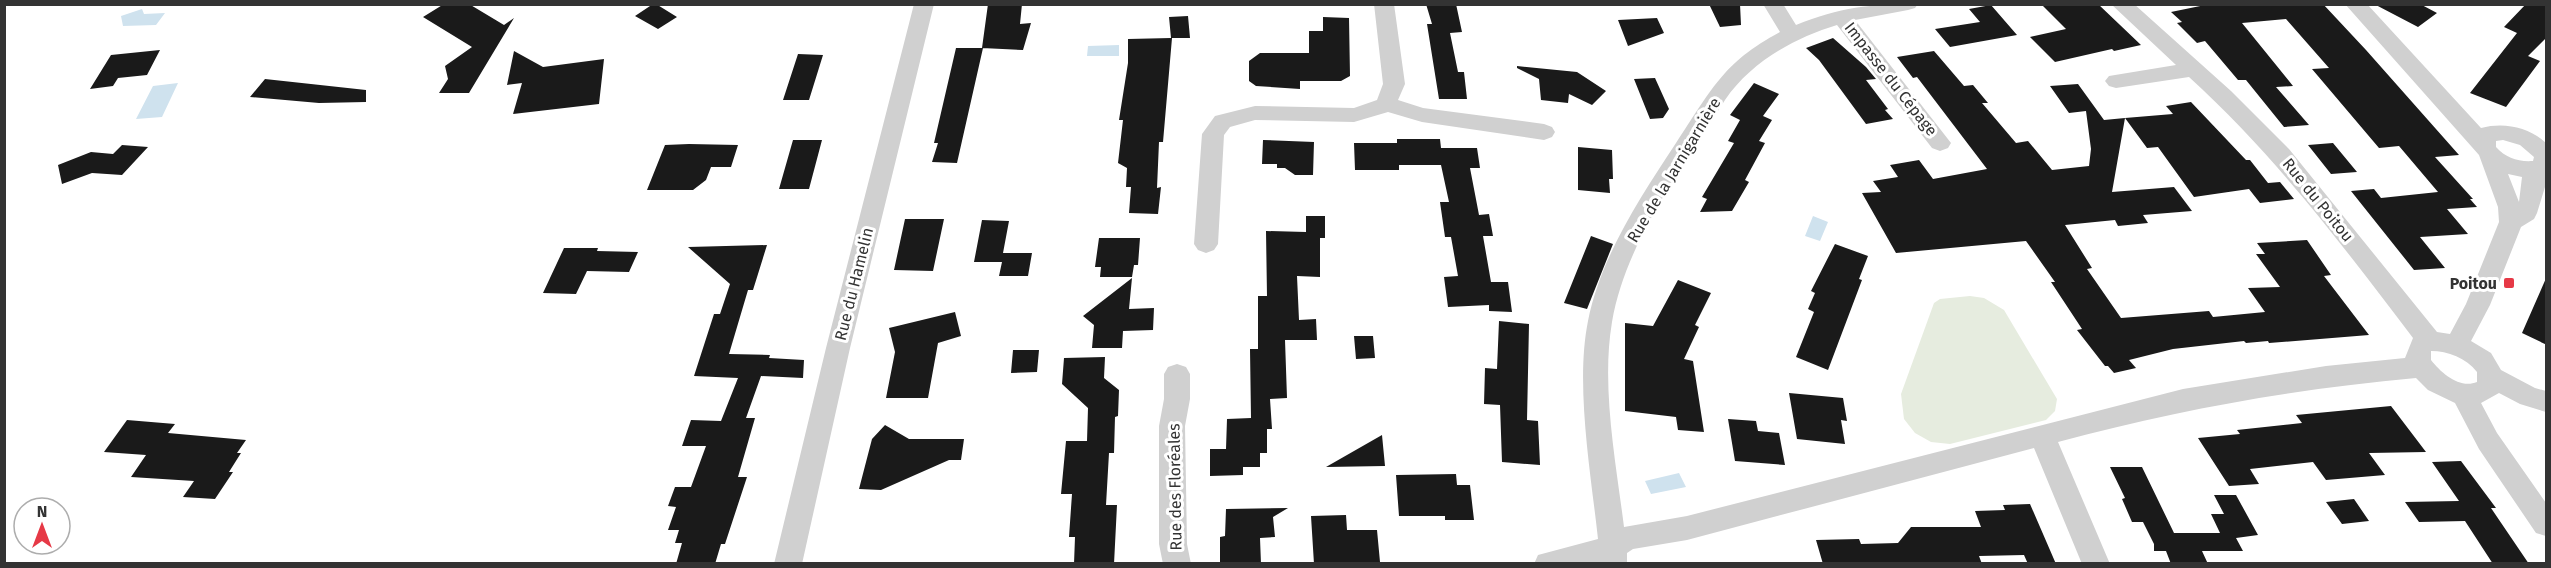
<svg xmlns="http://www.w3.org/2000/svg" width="2551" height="568" viewBox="0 0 2551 568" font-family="'Fira Sans',sans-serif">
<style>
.green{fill:#e6ecdf}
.water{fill:#cfe2ee}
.building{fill:#1a1a1a}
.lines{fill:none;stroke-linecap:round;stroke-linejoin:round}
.minor{fill:#d0d0d0;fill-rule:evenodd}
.poi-dot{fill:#e63946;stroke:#fff;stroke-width:2}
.labels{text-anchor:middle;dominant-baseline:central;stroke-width:6;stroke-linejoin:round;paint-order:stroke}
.street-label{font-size:16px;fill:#333;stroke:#fff}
.poi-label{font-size:16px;font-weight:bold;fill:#333;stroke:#fff;text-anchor:end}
</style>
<rect width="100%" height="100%" fill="#fff"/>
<!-- green -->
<path class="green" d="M1970 296 1984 298 2004 310 2057 399 2055 411 2046 420 1950 444 1931 442 1915 433 1904 419 1901 394 1934 303 1940 299Z"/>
<!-- water -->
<path class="water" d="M142 9 144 14 165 13 156 25 123 26 121 16Z
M1119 45V56H1087L1088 46Z
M178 83 162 117 136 119 153 86Z
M1813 216 1828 222 1820 241 1805 236Z
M1679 473 1686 487 1651 494 1645 481Z"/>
<!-- building -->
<path class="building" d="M444 4H469L504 25 514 18 469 93H439L448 79 445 66 472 47 423 17Z
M653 4H656L677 17 658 29 635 16Z
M988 4H1022L1020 24 1031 23 1023 50 982 48Z
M1426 4H1456L1462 32 1450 33 1458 72H1464L1467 99H1439L1427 24H1432Z
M1709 4H1740L1741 25 1720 27Z
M2041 4H2098L2141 45 2114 51 2112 49 2055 62 2030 37 2066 29Z
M2210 4H2323L2366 50 2459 155 2435 157 2473 199H2470L2477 207 2447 209 2468 234 2420 237 2445 268 2414 270 2351 191 2374 189 2381 198 2438 192 2399 146 2379 148 2312 69 2329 68 2286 19 2242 23 2293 86 2276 87 2309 125 2284 127 2246 80H2238L2205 41 2197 43 2177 23 2182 22 2171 12Z
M2374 4H2420L2437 13 2418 27Z
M2526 4H2547V37L2528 56 2540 61 2506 107 2470 93 2517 33 2504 27Z
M1991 5 2017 35 1950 47 1935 29 1980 22 1969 9Z
M1188 16 1190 38H1172L1163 142H1159L1157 188 1161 187 1158 214 1129 213 1131 187H1126L1127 168 1118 163 1123 120H1119L1128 63V39L1171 38 1169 17Z
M1323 17 1349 18 1350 76 1341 81H1300V89L1256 86 1249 81V61L1260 53H1309V31H1323Z
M1657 18 1664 33 1628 46 1618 20Z
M1833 38 1866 67 1876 79 1866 80 1888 109 1885 110 1893 119 1866 124 1819 60 1806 48Z
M956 48H983L957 163 932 162 938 143H934Z
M160 50 147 75 118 78 113 86 90 89 111 55Z
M514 51 543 67 604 59 599 104 513 114 522 83 507 85Z
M1934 51 1964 86 1973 85 1988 103H1982L2016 143 2028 141 2052 170 2089 166 2091 149 2086 111 2069 113 2050 86 2078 84 2104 120 2125 118 2112 192 2174 187 2192 211 2143 215 2148 223 2118 226 2115 220 2065 225 2092 268 2087 269 2121 318 2209 311 2213 317 2265 312 2248 288 2280 287 2256 254H2265L2257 243 2307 240 2331 275 2324 276 2369 335 2269 343 2268 341 2246 343 2244 341 2173 349 2129 360 2136 368 2114 373 2108 366H2105L2077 330 2082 329 2051 282H2055L2026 241 1896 253 1862 193 1881 192 1873 181 1898 177 1890 165 1919 160 1933 179 1987 169 1917 77 1913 78 1897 57Z
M798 54 823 55 809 100H783Z
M1517 66 1577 72 1606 91 1592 105 1569 94 1568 103 1541 100 1539 79 1517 68Z
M1655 78 1669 109 1663 118 1650 119 1634 79Z
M265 79 366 90V102L319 103 250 97Z
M1754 83 1779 94 1763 116 1772 120 1759 141 1765 143 1745 180 1749 182 1732 211 1700 212 1707 199 1702 197 1734 143 1728 141 1740 120 1730 115Z
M2191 102 2246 160H2250L2268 183 2280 182 2294 199 2260 203 2249 189 2194 197 2158 147 2147 148 2125 118 2173 114 2166 106Z
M1397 139H1440L1441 148H1477L1480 168H1470L1479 215 1489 214 1493 236H1483L1491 282H1508L1512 312 1489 311V305L1448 307 1444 277 1458 276 1451 237H1445L1440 202H1449L1441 165H1399V170H1355L1354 143H1397Z
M793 140H822L809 189H779Z
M1263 140 1314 142 1313 175H1295L1285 168H1277V164H1262Z
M2333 143 2357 172 2331 174 2308 145Z
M122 145 148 147 122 175 92 173 62 184 58 165 91 152 113 154Z
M665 145 689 144 738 145 731 167H711L706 180 693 190H647Z
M1578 147 1612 150 1613 179H1609L1610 193 1578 190Z
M1306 216H1325V238H1320V277L1297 276 1299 320 1316 319 1317 340H1285L1287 398 1270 399 1272 429H1267V453H1260V467H1243V475L1210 476V449H1226L1227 419 1251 418 1250 349H1258V296H1267L1266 231 1306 232Z
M905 219H944L933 271 894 270Z
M982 220 1009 221 1003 253H1032L1028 276H999L1002 262H974Z
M1591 236 1613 244 1587 309 1564 303Z
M1099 238H1140L1138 265H1134L1132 277H1100L1101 267H1095Z
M1835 244 1868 256 1859 279 1862 280 1828 370 1796 357 1814 312 1808 309 1815 293 1811 291Z
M767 245 753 290H748L729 354 770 355 769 358 804 360 803 378 761 376 746 418H755L738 477H747L725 544H721L715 564H676L682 543H675L679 530H668L676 507 668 506 675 487H691L706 446H682L691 420 721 421 738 378 694 376 714 314H720L730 284 688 247Z
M564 248H598L597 251 638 252 629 272 587 271 576 294 543 293Z
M2547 276V345L2522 333Z
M1132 278 1129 309 1154 308 1153 330 1123 331 1122 348H1092L1094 325 1083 316Z
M1678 280 1711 293 1695 325 1699 327 1684 359 1693 361 1704 432 1678 430 1676 417 1625 411V323L1653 326Z
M955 312 961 336 938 343 928 398H886L895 352 889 328Z
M1499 321 1529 324 1527 420 1538 421 1540 465 1502 462 1500 405 1484 404 1485 368 1497 369Z
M1354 336H1373L1375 358 1356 359Z
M1013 350H1039L1037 372 1011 373Z
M1105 357 1104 378 1119 390 1118 416 1115 417 1114 453H1109L1106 505H1117L1114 564H1074L1075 537H1069L1072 494H1061L1066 441H1087L1088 408 1062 384 1064 358Z
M1789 393 1843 398 1847 421 1841 420 1845 444 1797 439Z
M2391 406 2426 452 2369 453 2385 475 2326 480 2313 462 2250 469 2259 484 2229 486 2198 438 2240 434 2237 430 2302 423 2296 415Z
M1728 419 1756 421 1758 431 1779 433 1785 465 1735 461Z
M127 420 175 424 168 433 246 440 237 453H241L229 472H233L215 499 183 497 194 481 131 477 146 455 104 452Z
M885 425 909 439H964L961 460H949L881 490 859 489 872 439Z
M1382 435 1385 466 1326 467Z
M2461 461 2496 508H2491L2529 564H2493L2465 521 2419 522 2405 502 2459 501 2432 462Z
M2110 467H2142L2174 533H2220L2211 514H2224L2214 495H2236L2258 535 2236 538 2243 551H2202L2208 564H2171L2166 551H2154V544L2143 522H2132L2122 499 2125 498Z
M1456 474 1457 485H1470L1474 520H1445V516H1399L1396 475Z
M2354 499 2369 521 2342 524 2326 502Z
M2030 504 2056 564H2028L2024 555 1979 556 1982 564H1823L1816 540 1859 539 1861 544 1898 543 1911 527H1981L1975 511 2005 510 2003 505Z
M1288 508 1273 517 1275 537 1260 538 1261 564H1220V537L1225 536 1226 509Z
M1346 515 1347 530H1377L1380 562 1314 564 1311 516Z"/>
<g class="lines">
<!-- minor -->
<path class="minor" d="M914 4H934L850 348 802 564H774L826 348Z
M1374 4H1394L1405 84 1398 100 1423 108 1544 124 1552 127 1555 132 1552 137 1544 140 1422 122 1388 112 1354 122 1255 120 1230 127 1224 135 1218 244 1214 250 1206 253 1198 250 1194 244 1202 134 1215 116 1255 106 1354 108 1377 100 1383 84Z
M1763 4H1783L1796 25C1840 7 1870 4 1918 4L1915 8 1908 10 1855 20 1951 143 1948 148 1940 151 1932 148 1837 25C1794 38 1751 62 1725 100 1682 169 1626 241 1612 322 1601 387 1616 463 1624 527L1687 516 2183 389 2326 366 2405 358 2413 338C2343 246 2275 155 2189 77L2116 88 2109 86 2105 81 2109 76 2176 65 2111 4H2134L2231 91 2289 149 2437 332 2450 334 2466 304 2499 222 2498 207 2479 155 2345 4H2367L2481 128C2504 122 2529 127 2546 143L2545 187 2537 213 2534 219 2521 227 2490 305 2471 341 2491 353 2501 370 2535 388 2546 391V412L2520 404 2499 393 2481 403 2497 433 2546 503V536L2536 533 2479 449 2455 403 2428 390 2416 378C2294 389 2176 410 2058 442L2110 564H2082L2034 448 1687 540 1633 549 1627 553V564H1534L1538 555 1598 539C1591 474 1575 385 1588 321 1601 256 1640 198 1676 143 1711 91 1722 63 1780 32ZM2503 140 2520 145 2534 157 2533 161C2518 162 2506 158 2496 147V141ZM2508 174 2522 177 2519 202ZM2431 351C2448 351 2466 358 2477 372V382C2460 389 2442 374 2431 360Z
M1177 364 1186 367 1190 374V399L1185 426 1187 544 1191 564H1163L1159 544V426L1164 399V374L1168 367Z"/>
</g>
<!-- markers -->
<rect class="poi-dot" x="2503" y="277" width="12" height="12" rx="3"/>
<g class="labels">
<!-- street labels -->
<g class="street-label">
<text transform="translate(1891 79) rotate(52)">Impasse du Cépage</text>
<text transform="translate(1674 170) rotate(-59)">Rue de la Jarnigarnière</text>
<text transform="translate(2318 200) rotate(51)">Rue du Poitou</text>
<text transform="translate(854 284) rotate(-76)">Rue du Hamelin</text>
<text transform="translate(1175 487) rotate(-91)">Rue des Floréales</text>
</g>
<!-- poi labels -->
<g class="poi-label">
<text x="2497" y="283">Poitou</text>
</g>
</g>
<!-- border -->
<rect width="2551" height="568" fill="none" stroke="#333333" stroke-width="12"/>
<!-- north arrow -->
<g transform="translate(42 526)"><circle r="28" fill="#ffffff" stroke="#adadad" stroke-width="1.5"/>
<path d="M0-4.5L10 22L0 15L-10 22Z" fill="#e63946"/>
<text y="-9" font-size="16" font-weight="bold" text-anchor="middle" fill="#333333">N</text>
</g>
</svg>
